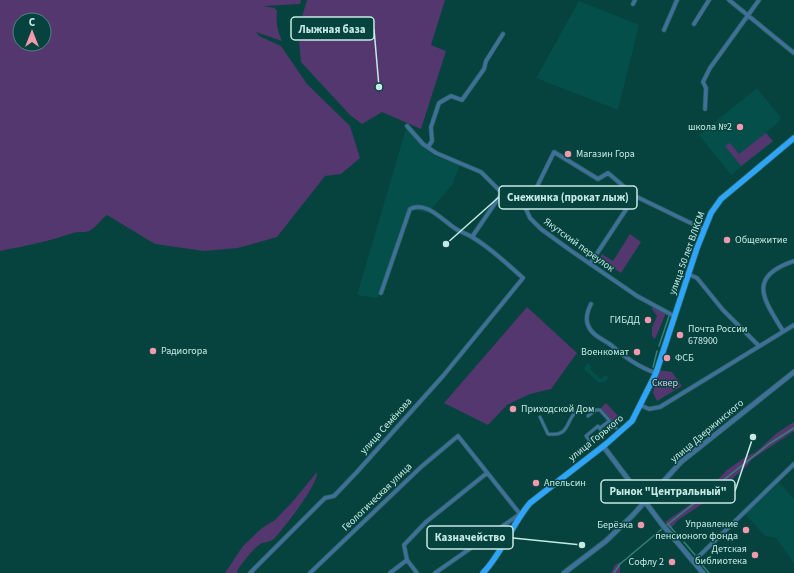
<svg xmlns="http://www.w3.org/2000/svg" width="794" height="573" viewBox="0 0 794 573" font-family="'Source Sans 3',sans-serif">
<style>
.built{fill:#044f49}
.green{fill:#53376e;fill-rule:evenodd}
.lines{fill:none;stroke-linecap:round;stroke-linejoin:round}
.stream{stroke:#328179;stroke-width:1.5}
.pedestrian-casing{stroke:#29615c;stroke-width:4}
.minor-casing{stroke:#29615c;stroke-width:5}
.tertiary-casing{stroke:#29615c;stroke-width:6}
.primary-casing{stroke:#29615c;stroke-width:7}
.pedestrian{stroke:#3f709a;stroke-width:2.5}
.minor{stroke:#3f709a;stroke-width:3.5}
.tertiary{stroke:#3f709a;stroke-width:4.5}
.primary{stroke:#2ea4fa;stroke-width:5.5}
.poi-dot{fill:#f29aad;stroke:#06433e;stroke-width:1.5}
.labels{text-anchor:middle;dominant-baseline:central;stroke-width:3;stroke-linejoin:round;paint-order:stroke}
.poi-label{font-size:10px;fill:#c8eae5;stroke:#06433e;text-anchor:end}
.street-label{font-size:10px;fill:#c8eae5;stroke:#06433e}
.park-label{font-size:10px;fill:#dbc7f3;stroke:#06433e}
.leader{fill:none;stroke:#c8eae5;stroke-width:1.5}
.callout-dot{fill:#c8eae5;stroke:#06433e;stroke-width:1.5}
.callout{fill:#06433e;stroke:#c8eae5;stroke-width:1.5}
.callout-label{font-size:11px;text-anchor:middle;font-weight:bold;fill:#c8eae5}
</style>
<rect width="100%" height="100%" fill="#06433e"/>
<!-- built -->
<path class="built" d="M579 1 639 25 618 110 536 78Z
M757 88 781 118 779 122 766 133 773 142 731 175 699 135Z
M406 129 412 132 424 148 435 156 460 165 452 185 428 213 408 209 378 298 357 295Z
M588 363 592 367 590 369 601 379 605 375 609 378 605 382 599 383 585 370V366Z
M779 483 794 499V563L776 538 765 536 745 514Z"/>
<!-- green -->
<path class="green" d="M0 0H301L300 4 263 6 275 8 277 11C276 21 277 31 282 41L256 32 259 36 281 46 307 84 350 126 360 158 341 174 325 176 277 237 238 248 204 251 155 244 107 215C100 220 97 227 89 231 84 233 78 231 73 233 50 241 25 246 0 251ZM20 20H44V44H20Z
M307 0H445L431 45 446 51 421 129 382 112 362 124 350 115 301 62 298 30Z
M766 133 773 141 741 166 725 146 730 143 739 154Z
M630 234 641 242 621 273 599 259 602 254 613 261Z
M653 305 666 313 655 339 652 336V328L657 316 652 309Z
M527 307 577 353 551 389 530 394 507 405 488 425 444 403Z
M657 370 672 372 682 386 657 401 653 393Z
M606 403 621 419 613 427 598 411Z
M794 422V431L751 460 747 466 705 502 678 520 670 529 665 522 702 496 727 470 744 458 756 452 777 433Z
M317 472C319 484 283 529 274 539 270 542 266 542 262 543 253 548 243 562 237 571L238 573H225L243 546 262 528 275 520 294 500Z
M620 562V573H611L615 565Z"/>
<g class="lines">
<!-- stream -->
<path class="stream" d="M659 346 669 316
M653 367 657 351
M668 524 678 536
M684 542 695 555
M698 560 709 573
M614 573 620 564 663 528 769 444 794 428"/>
<defs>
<path id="pedestrian" d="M588 416 596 410H600L616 428
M540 417 548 434C571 437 565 420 577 411
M598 426 602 432 590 441 586 436Z
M600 428 609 421"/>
<path id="minor" d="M729 0 794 53
M633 4 635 0
M694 24 709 0
M664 30 677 0
M705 109 706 88 703 82 710 68 759 0
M407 126 423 144 436 153 481 172 502 193 526 209 530 218 541 229 570 250 637 296 674 316
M428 147 432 141 431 127 439 103 451 96 462 100 484 69 486 61 503 34
M526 209 554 152 598 179 608 173 635 196 703 229
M472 237 502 193
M590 264 635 196
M688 274 697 278 723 310 759 346
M591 304C588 310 585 318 588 325 591 335 603 339 611 345 625 357 638 367 656 373
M783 331C764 300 746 277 794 261
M640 405 649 409 660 407 794 325
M693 562 794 464
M250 573 325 498 334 496 356 473 443 376 523 278C507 264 491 248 472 237 467 234 461 232 456 229 442 220 427 201 410 209L381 293
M310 573 421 467 458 436 520 514 435 573
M390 573 407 560
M417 573 407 560 404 545 426 522 487 473"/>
<path id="tertiary" d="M603 446 661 523 703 573
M564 573 606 541 632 516 681 462 794 372"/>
<path id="primary" d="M483 573C503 552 512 524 530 503L606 444 632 421 656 373 697 248 711 213 721 199 794 138"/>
</defs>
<!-- pedestrian casing -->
<use href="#pedestrian" class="pedestrian-casing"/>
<!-- minor casing -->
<use href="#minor" class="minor-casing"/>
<!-- tertiary casing -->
<use href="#tertiary" class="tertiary-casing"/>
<!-- primary casing -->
<use href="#primary" class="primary-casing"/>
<!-- pedestrian -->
<use href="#pedestrian" class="pedestrian"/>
<!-- minor -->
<use href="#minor" class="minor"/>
<!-- tertiary -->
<use href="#tertiary" class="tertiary"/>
<!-- primary -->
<use href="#primary" class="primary"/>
</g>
<!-- markers -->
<g class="poi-dot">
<circle cx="740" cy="127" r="4"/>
<circle cx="568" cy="154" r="4"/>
<circle cx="727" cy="240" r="4"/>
<circle cx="648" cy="320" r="4"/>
<circle cx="680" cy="335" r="4"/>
<circle cx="153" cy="351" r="4"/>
<circle cx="637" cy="352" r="4"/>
<circle cx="667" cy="358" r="4"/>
<circle cx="513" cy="409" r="4"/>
<circle cx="536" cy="483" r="4"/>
<circle cx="641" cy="525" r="4"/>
<circle cx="746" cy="530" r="4"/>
<circle cx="755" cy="555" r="4"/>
<circle cx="672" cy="562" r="4"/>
</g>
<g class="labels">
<!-- poi labels -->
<g class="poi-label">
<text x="732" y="127">школа №2</text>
<text x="576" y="154" text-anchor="start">Магазин Гора</text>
<text x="735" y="240" text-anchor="start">Общежитие</text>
<text x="640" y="320">ГИБДД</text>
<text x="688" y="329" text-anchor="start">Почта России<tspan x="688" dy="12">678900</tspan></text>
<text x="161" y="351" text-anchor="start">Радиогора</text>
<text x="629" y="352">Военкомат</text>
<text x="675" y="358" text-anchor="start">ФСБ</text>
<text x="521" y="409" text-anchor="start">Приходской Дом</text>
<text x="544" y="483" text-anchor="start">Апельсин</text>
<text x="738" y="524">Управление<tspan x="738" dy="12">пенсионого фонда</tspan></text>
<text x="633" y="525">Берёзка</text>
<text x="747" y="549">Детская<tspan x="747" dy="12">библиотека</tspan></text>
<text x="664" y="562">Софлу 2</text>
</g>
<!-- street labels -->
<g class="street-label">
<text transform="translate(579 245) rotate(36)">Якутский переулок</text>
<text transform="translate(687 253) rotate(-70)">улица 50 лет ВЛКСМ</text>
<text transform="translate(386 426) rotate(-48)">улица Семёнова</text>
<text transform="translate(707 431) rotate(-40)">улица Дзержинского</text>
<text transform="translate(596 438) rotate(-39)">улица Горького</text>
<text transform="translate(377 497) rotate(-44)">Геологическая улица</text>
</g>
<!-- park labels -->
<g class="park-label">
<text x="665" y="383">Сквер</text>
</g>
</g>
<!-- callouts -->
<path class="leader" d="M379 87L374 29M446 244L499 197M753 437L735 491M582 545L513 538"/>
<g class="callout-dot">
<circle cx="379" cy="87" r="4"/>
<circle cx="446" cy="244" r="4"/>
<circle cx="753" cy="437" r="4"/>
<circle cx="582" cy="545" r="4"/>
</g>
<g class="callout">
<rect x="291" y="17" width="83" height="23" rx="4"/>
<rect x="499" y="186" width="138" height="23" rx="4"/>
<rect x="601" y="480" width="134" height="23" rx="4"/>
<rect x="427" y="526" width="86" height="23" rx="4"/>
</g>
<g class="callout-label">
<text x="332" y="33">Лыжная база</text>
<text x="568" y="201">Снежинка (прокат лыж)</text>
<text x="668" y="495">Рынок "Центральный"</text>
<text x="470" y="541">Казначейство</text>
</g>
<!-- north arrow -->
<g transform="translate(32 32)"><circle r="19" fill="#06433e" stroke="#548681"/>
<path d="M0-3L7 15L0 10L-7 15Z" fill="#f29aad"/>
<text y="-6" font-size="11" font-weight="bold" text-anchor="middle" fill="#c8eae5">С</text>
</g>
</svg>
